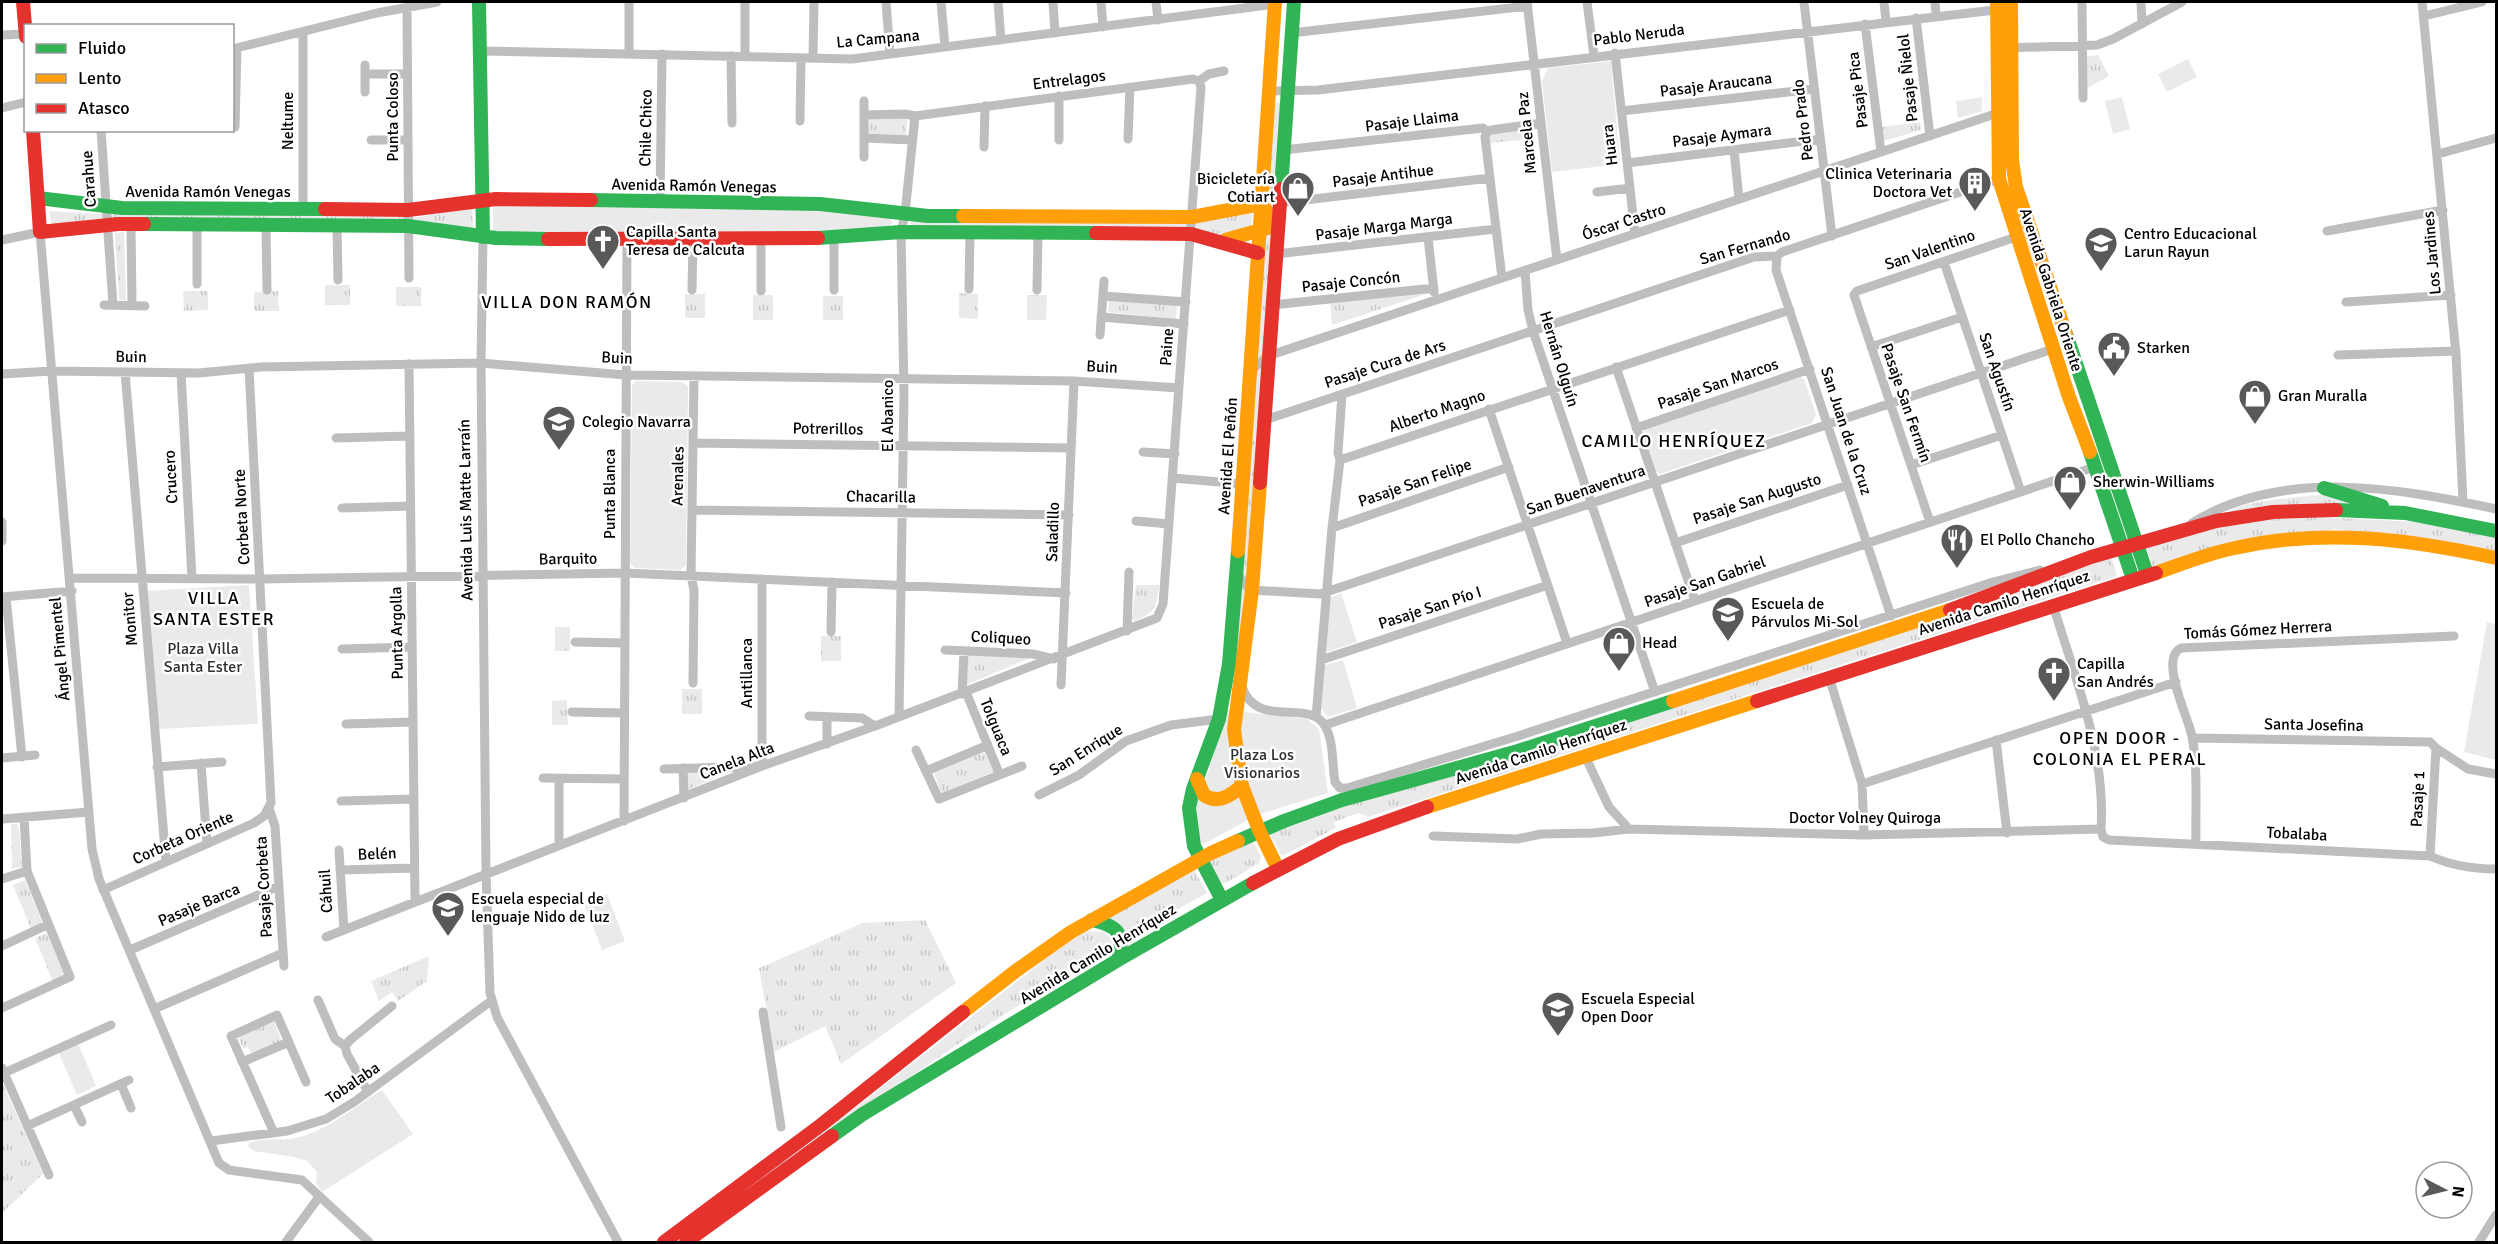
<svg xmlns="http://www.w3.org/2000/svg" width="2498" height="1244" viewBox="0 0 2498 1244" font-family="Signika,sans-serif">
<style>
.grass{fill:url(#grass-tufts)}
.park{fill:#eaeaea}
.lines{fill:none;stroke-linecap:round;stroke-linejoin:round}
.street{stroke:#bebebe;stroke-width:9}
.fast{stroke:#30b455;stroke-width:14}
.slow{stroke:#ff9f0a;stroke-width:14}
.jam{stroke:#e5322d;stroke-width:14}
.labels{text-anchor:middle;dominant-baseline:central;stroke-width:5;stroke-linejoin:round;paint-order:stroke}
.street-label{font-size:16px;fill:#000;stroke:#fff}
.poi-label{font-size:16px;fill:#000;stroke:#fff;text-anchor:start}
.park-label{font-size:16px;fill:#2f2f2f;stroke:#fff}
.neighbourhood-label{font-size:18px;letter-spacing:1.5px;fill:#000;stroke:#fff}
</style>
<defs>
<pattern id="grass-tufts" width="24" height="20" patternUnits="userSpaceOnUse" patternTransform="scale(1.5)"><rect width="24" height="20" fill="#eaeaea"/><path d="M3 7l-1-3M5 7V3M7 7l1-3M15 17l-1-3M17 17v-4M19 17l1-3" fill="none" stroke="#c7c7c7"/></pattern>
</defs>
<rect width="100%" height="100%" fill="#fff"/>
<!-- grass -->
<path class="grass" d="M2098 55 2109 76 2086 89V57Z
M1275 102 1281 103 1245 627 1233 668Z
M899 117 907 119 906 136 868 135 869 119Z
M1920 122 1921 130 1884 141 1881 127Z
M1531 129 1532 139 1490 143 1489 136 1491 133Z
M472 207 473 230 421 221 100 218 52 225 49 211 100 214 419 217Z
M1252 213 1251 229 1210 235 1183 228 913 225 909 223 914 221 1185 222Z
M124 232 126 300H119L115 233Z
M325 285H350V305H325Z
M396 287H421V306H396Z
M1426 290V294L1332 325 1330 303Z
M183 291H208V310L184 311Z
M278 291 279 311H254V292Z
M959 293 978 294V319L959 318Z
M685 294H705V318H685Z
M753 295H773V320H753Z
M1027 295H1047L1046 320H1027Z
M823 296H843V320H823Z
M1109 299 1177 305 1176 319 1108 312Z
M2329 494 2355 505 2230 512C2242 500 2310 496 2329 494Z
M2296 516 2417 522 2496 537V553L2334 529 2153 567 2146 546 2236 523Z
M2111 557 2117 576 1368 817 1358 813 1334 822 1336 828 1282 856 1268 831Z
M1136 585H1159C1156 609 1157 611 1134 621L1132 618Z
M555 627H570V651H555Z
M821 636H841V661H821Z
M968 655 1030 658 964 686Z
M682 689H702V714H682Z
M567 700 568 725H552V701Z
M985 751 995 771 942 793 933 771Z
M736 769 687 790 686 771Z
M11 824H17L19 829 22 867 12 869Z
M1246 840 1254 843 1261 857 1259 863 1226 883H1218L1207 861Z
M1192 866 1207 893 1126 938 1101 917Z
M25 880 43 924 31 929 13 885Z
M925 920 956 983 841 1064 825 1026 774 1052 759 968 863 923Z
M1086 931 1104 932 1112 939V947L967 1038 729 1201 777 1162 859 1105 1048 957Z
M47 933 65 977 53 982 35 938Z
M429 956 427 981 398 1001 392 992 379 1001 371 981Z
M274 1021 282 1042 252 1054 248 1047 243 1049 238 1036Z
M2 1082 43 1174 2 1213Z"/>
<!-- park -->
<path class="park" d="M2188 59 2197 77 2167 92 2158 74Z
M1611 61 1620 164 1552 172 1542 81 1548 68Z
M1982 97V111L1958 118 1956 101Z
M2122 97 2130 129 2113 134 2105 101Z
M500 205 826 208 887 216 893 222 887 227 828 235 499 233 493 231V206Z
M1800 376 1804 379 1816 414 1812 423 1660 474 1656 471 1643 434 1645 429Z
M635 381 682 382 688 386 686 565 681 570 635 568 630 563 632 386Z
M249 585 258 724 158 729 146 591Z
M1341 593 1357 642 1324 653 1328 599Z
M2487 622 2496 624V760L2464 752Z
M1343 660 1357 708 1328 717 1322 709 1318 708 1322 666Z
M1227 710 1307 719 1319 729 1328 793 1257 815 1202 845 1197 833 1196 797 1208 773Z
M607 894 625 941 602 950 584 903Z
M78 1043 96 1086 77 1095 58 1051Z
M382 1090 413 1134 322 1192 316 1183 317 1172 307 1161 294 1157 254 1151 248 1147 249 1143C264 1137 280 1141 295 1138 326 1132 355 1106 382 1090Z"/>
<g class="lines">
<!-- street -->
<path class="street" d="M629 2V54
M886 2 890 54
M941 2 945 47
M998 2 1001 40
M1053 2 1055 33
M1101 2 1103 27
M1156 2 1158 20
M1527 2 1557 260
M1587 2 1594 56
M1804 2 1832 236
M1884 2 1886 21
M1935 2 1936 15
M2082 2 2083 98
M2141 2 2142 24
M2422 2 2456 354 2463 502
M407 7 409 278
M2424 16 2482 2
M1916 18 1930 136
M1865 24 1881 152
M1291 33 1528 6
M2 35 25 34
M2006 48 2097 45 2113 39 2182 2
M232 49 377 13 437 2
M482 51 852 59 1275 4
M1615 53 1635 234
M731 56 732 123
M745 56V2
M813 58 814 2
M365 65V92
M365 74H407
M1269 91 1318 90 2003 9
M864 101V157
M2 108 26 102
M1621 111 1814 89
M864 115 905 114 915 116
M915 116 1193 79 1199 81 1209 74 1224 71
M800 121 801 58
M235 127 237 48
M101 130 113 305
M1487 132 1485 137 1502 278
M1487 132 1491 130 1541 123
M864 138 912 140
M1128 139 1130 87
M371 140H408
M1059 140V96
M984 147 985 106
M1283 150 1483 128 1487 132
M1734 150 1739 199
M2438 154 2496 138
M1627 163 1820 139
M1597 192 1630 188
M660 203 662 54
M1280 203 1490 178
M303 210V32
M131 224 132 305
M197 225V284
M266 225 267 290
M337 226 338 280
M2327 231 2443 210
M483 237 481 363 486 873 490 993 497 1017 618 1242
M1428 237 1434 292
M2 240 40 232 92 849 99 879 219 1163 229 1170 302 1180 369 1242
M1276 254 1496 229
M1777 256 1776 270 1891 616
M1944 262 2021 492
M1525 271 1528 310 1533 331 1655 692
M969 289 970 232
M692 290 693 240
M834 290V237
M1037 290 1038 233
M761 291V239
M1103 296 1186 302
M2346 302 2451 295
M104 305 145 306
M1272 305 1434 288
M1101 317 1184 324
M1100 335 1104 281
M1871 347 1962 317
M2338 355 2456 351
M409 364 415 901
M1616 367 1695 601
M1250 371 1268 356 2001 112
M125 372 166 862
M181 373 192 578
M2 374 52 371 199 373 261 367 481 363 626 375 1074 381 1179 388
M1489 409 1567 643
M1262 421 1754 257 1777 256 1782 252 1999 179
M1636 428 1810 369
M336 438 410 436
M693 443 1071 448
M1143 452 1175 454
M1340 460 1790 310
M1911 465 2002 435
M1173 478 1243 484
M342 508 410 506
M692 510 1069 515
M1136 521 1169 524
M2 522V541
M1930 522 1854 295 1857 291 2016 237
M2192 523C2283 467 2399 488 2496 509
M1332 528 1509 467
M1675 543 1848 485
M1237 572 1245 585 1252 590 1320 594 2053 349
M71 578 260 579 625 573 1066 593
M2 597 72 591
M6 597 22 757
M2053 605C2075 678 2106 752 2101 829L2103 837 2109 840 2430 856C2452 866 2472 869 2496 869
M1127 631 1129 572
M831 632 832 582
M575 642 624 643
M342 649 412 647
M945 650 1033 654 1054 659
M1321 660 1548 585
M1829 677 1862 784 1864 835
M693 683 694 590 691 576 694 376
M1061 685 1074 381
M1242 687C1257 730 1310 698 1325 726 1334 741 1332 765 1335 782L1340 788H1347L1518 736 1993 582 2040 570
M966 692 999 773
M962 694 964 651
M572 712 624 713
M809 716 862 718 875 726
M899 717 904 393 901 232 905 214 915 116
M1316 717 1332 528 1340 460 1338 453 1342 394
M346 724 413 722
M1325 725 2095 467
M2193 738 2430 742 2436 748 2430 856
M1996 740 2007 833
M827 744V717
M2436 748 2468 769 2496 774
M916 750 939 799 1022 766
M1585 756 1609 807 1629 829
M2 758 35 755
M201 763 207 844
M157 767 222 762
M683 768 684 798
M664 769 762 766V579
M926 771 988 745
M543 778 624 779
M1862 784 2176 682
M1039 795 1079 775 1126 741 1171 725 1219 719
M341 801 414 799
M269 808 275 826 284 966
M2 819 89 812
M624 821 627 240
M1433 836 1517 839 1541 834 1593 833 1629 829 1864 835 2101 829
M2196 844C2195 813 2199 757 2190 729 2185 711 2160 658 2181 648L2454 636
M559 845V778
M339 850 344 930
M340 870 414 868
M2 879 27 871
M103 890 254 823 264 816 271 803 249 368
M326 937 762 766 875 726 1157 618 1163 604 1201 87 1199 81
M2 946 47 925
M130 950 279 886
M318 1000 335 1039 345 1046
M2 1008 70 977 27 871 24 817
M154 1009 283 953
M763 1012 781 1127
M242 1062 289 1042
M2 1068 49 1175
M4 1073 111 1025
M121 1084 131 1108
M368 1092 347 1054 345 1046 350 1040 392 1006
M74 1105 82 1122
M27 1126 129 1080
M274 1133 231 1036 277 1015 306 1082
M211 1141 287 1131 326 1119 354 1102 491 1001
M286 1242 319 1197
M2479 1242 2496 1215"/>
<!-- fast -->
<path class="fast" d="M479 2 483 237
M1281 189 1294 2
M38 198 122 208 325 209
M591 200 820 204 928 216H963
M144 224 408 226 496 238 548 239
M818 238 901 232 1096 233
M2066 334 2147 574
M2090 452 2133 579
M2324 488 2382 506
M2336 510 2405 513 2496 531
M1238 841 1284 821 1342 800 1518 751 1673 701
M1222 900 1194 846 1189 808 1193 789 1219 719 1229 664 1238 551
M1092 920C1118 926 1125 933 1118 960
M832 1136 863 1114 1118 960 1253 883"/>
<!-- slow -->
<path class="slow" d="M1997 2 1999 179 2069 397 2090 452
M2011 2 2012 160 2016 187 2066 334
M963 216 1192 217 1261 204 1278 225 1225 240
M1260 483 1252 590 1234 730 1242 786 1259 830 1278 869
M1238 551 1275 2
M2156 573C2182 564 2209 553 2235 548 2324 528 2409 539 2496 558
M1673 701 1950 610
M1197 779 1204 795C1218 805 1231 795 1242 786
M1427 807 1757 701
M963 1012 1017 970 1071 932 1211 853 1238 841"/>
<!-- jam -->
<path class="jam" d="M23 2 26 37
M33 130 40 232 118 224H144
M325 209 408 210 496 199 591 200
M1096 233 1191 234 1258 253
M548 239 818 238
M1260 483 1281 189
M1950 610 2091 557 2216 521 2273 512 2336 510
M1757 701 2156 573
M1253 883 1338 839 1427 807
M664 1242 821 1125 963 1012
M686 1242 832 1136"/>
</g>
<!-- icons -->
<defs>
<symbol id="building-pin" viewBox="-11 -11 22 30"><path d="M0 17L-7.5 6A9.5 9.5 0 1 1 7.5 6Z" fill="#595959" stroke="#fff"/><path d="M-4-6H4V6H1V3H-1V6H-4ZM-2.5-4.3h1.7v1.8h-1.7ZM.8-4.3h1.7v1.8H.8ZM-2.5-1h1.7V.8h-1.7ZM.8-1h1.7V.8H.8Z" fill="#fff"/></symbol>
<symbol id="shop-pin" viewBox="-11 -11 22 30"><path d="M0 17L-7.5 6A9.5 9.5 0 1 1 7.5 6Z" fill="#595959" stroke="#fff"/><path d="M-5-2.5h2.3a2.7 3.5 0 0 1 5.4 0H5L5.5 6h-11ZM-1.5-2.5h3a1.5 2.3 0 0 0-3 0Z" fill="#fff"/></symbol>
<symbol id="church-pin" viewBox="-11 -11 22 30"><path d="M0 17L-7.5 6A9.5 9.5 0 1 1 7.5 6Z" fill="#595959" stroke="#fff"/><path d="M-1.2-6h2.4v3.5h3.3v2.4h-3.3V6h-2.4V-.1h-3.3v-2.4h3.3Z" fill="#fff"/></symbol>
<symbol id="school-pin" viewBox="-11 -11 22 30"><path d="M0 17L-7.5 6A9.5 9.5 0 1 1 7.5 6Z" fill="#595959" stroke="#fff"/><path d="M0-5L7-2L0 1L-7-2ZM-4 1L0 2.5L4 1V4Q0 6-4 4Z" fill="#fff"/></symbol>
<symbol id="civic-pin" viewBox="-11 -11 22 30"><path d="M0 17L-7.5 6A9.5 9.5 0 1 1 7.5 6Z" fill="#595959" stroke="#fff"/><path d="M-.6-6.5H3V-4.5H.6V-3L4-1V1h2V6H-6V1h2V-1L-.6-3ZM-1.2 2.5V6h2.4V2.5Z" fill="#fff"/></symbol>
<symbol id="restaurant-pin" viewBox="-11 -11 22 30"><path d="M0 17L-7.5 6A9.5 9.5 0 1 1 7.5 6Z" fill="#595959" stroke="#fff"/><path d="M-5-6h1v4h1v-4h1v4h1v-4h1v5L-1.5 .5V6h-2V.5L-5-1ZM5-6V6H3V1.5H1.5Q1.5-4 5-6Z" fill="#fff"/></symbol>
</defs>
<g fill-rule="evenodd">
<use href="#building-pin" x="1956" y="164" width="38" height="52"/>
<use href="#shop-pin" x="1279" y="169" width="38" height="52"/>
<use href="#church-pin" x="584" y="222" width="38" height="52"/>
<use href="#school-pin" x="2082" y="224" width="38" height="52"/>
<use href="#civic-pin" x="2095" y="329" width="38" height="52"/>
<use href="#shop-pin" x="2236" y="377" width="38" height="52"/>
<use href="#school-pin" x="540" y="403" width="38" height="52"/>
<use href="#shop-pin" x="2051" y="463" width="38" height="52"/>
<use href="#restaurant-pin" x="1938" y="521" width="38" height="52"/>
<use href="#school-pin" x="1709" y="594" width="38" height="52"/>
<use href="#shop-pin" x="1600" y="624" width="38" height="52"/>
<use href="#church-pin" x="2035" y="654" width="38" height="52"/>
<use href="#school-pin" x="429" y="889" width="38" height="52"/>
<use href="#school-pin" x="1539" y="989" width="38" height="52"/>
</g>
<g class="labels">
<!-- street labels -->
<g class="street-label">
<text transform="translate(1639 35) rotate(-7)">Pablo Neruda</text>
<text transform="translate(878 39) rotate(-5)">La Campana</text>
<text transform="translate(1908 78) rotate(-96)">Pasaje Ñielol</text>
<text transform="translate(1069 80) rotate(-7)">Entrelagos</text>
<text transform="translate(1716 85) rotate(-7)">Pasaje Araucana</text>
<text transform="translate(1858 90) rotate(-97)">Pasaje Pica</text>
<text transform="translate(393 117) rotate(-90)">Punta Coloso</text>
<text transform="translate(1803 120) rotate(-97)">Pedro Prado</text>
<text transform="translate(288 121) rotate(-90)">Neltume</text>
<text transform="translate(1412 121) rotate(-7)">Pasaje Llaima</text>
<text transform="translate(646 128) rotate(-89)">Chile Chico</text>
<text transform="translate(1527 133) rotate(-96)">Marcela Paz</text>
<text transform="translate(1722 136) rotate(-7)">Pasaje Aymara</text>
<text transform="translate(1610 145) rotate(-97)">Huara</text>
<text transform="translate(1383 176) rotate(-7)">Pasaje Antihue</text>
<text transform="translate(89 179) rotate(-94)">Carahue</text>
<text transform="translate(694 186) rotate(1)">Avenida Ramón Venegas</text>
<text x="208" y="192">Avenida Ramón Venegas</text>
<text transform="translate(1624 222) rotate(-18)">Óscar Castro</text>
<text transform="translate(1384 227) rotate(-7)">Pasaje Marga Marga</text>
<text transform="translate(1745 247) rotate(-16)">San Fernando</text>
<text transform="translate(1930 250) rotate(-19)">San Valentino</text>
<text transform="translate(2432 253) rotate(-95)">Los Jardines</text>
<text transform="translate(1351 282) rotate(-6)">Pasaje Concón</text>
<text transform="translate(2051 290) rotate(72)">Avenida Gabriela Oriente</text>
<text transform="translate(1167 347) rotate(-86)">Paine</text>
<text transform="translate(131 357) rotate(1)">Buin</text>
<text transform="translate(617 358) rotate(3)">Buin</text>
<text transform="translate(1559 359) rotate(73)">Hernán Olguín</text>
<text transform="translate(1385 364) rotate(-18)">Pasaje Cura de Ars</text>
<text transform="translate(1102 367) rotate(3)">Buin</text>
<text transform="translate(1997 372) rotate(71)">San Agustín</text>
<text transform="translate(1718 384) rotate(-19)">Pasaje San Marcos</text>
<text transform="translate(1906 403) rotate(71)">Pasaje San Fermín</text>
<text transform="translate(1437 411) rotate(-19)">Alberto Magno</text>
<text transform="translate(888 416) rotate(-90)">El Abanico</text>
<text transform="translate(828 429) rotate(1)">Potrerillos</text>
<text transform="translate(1846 431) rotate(72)">San Juan de la Cruz</text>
<text transform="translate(1228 456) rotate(-86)">Avenida El Peñón</text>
<text transform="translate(678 476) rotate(-89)">Arenales</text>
<text transform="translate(171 477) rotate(-93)">Crucero</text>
<text transform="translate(1415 483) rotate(-19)">Pasaje San Felipe</text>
<text transform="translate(1586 490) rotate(-19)">San Buenaventura</text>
<text transform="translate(610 494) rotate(-90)">Punta Blanca</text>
<text transform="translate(881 497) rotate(1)">Chacarilla</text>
<text transform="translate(1757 499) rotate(-18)">Pasaje San Augusto</text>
<text transform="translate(466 510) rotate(-91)">Avenida Luis Matte Larraín</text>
<text transform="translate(242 517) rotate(-93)">Corbeta Norte</text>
<text transform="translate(1053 532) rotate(-88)">Saladillo</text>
<text transform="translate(568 559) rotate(-1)">Barquito</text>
<text transform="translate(1705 582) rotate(-19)">Pasaje San Gabriel</text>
<text transform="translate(2004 603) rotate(-18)">Avenida Camilo Henríquez</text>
<text transform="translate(1430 608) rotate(-18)">Pasaje San Pío I</text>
<text transform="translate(130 619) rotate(-95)">Monitor</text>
<text transform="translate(2258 630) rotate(-3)">Tomás Gómez Herrera</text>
<text transform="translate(397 633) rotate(-91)">Punta Argolla</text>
<text transform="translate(1001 638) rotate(3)">Coliqueo</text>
<text transform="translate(60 649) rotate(-95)">Ángel Pimentel</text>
<text transform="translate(747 673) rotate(-90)">Antillanca</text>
<text transform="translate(2314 725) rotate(1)">Santa Josefina</text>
<text transform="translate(996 727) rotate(68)">Tolguaca</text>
<text transform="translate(1086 750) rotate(-32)">San Enrique</text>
<text transform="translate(1541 752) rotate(-18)">Avenida Camilo Henríquez</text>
<text transform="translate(737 761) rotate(-21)">Canela Alta</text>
<text transform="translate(2418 799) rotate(-87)">Pasaje 1</text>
<text x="1865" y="818">Doctor Volney Quiroga</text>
<text transform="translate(2297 834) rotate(3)">Tobalaba</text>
<text transform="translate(183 838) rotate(-24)">Corbeta Oriente</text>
<text transform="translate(377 854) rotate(-2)">Belén</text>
<text transform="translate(264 887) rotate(-93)">Pasaje Corbeta</text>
<text transform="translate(326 891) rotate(-93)">Cáhuil</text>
<text transform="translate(199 905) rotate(-23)">Pasaje Barca</text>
<text transform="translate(1098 954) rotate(-31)">Avenida Camilo Henríquez</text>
<text transform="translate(353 1083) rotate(-34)">Tobalaba</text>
</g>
<!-- poi labels -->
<g class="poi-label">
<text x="1952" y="174" text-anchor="end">Clinica Veterinaria<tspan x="1952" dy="18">Doctora Vet</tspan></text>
<text x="1275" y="179" text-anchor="end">Bicicletería<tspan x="1275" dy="18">Cotiart</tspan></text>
<text x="626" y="232">Capilla Santa<tspan x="626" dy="18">Teresa de Calcuta</tspan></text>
<text x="2124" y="234">Centro Educacional<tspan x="2124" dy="18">Larun Rayun</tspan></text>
<text x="2137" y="348">Starken</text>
<text x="2278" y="396">Gran Muralla</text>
<text x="582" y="422">Colegio Navarra</text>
<text x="2093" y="482">Sherwin-Williams</text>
<text x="1980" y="540">El Pollo Chancho</text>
<text x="1751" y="604">Escuela de<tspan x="1751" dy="18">Párvulos Mi-Sol</tspan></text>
<text x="1642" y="643">Head</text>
<text x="2077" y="664">Capilla<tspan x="2077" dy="18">San Andrés</tspan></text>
<text x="471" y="899">Escuela especial de<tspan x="471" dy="18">lenguaje Nido de luz</tspan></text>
<text x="1581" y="999">Escuela Especial<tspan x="1581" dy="18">Open Door</tspan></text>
</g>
<!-- park labels -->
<g class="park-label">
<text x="203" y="649">Plaza Villa<tspan x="203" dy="18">Santa Ester</tspan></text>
<text x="1262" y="755">Plaza Los<tspan x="1262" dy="18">Visionarios</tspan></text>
</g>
<!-- neighbourhood labels -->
<g class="neighbourhood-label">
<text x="567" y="302">VILLA DON RAMÓN</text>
<text x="1674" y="441">CAMILO HENRÍQUEZ</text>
<text x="214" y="598">VILLA<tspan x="214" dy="21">SANTA ESTER</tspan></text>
<text x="2120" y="738">OPEN DOOR -<tspan x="2120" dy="21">COLONIA EL PERAL</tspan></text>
</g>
</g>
<!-- border -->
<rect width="2498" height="1244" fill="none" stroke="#000000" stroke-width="6"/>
<!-- legend -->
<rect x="24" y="24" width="210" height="108" fill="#ffffff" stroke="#999999" stroke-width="1.5"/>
<rect x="36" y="44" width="30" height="9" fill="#30b455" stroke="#999999" stroke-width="1.5"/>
<text x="78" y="54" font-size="18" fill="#000000">Fluido</text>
<rect x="36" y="74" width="30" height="9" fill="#ff9f0a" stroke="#999999" stroke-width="1.5"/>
<text x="78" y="84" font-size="18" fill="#000000">Lento</text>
<rect x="36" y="104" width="30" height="9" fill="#e5322d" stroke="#999999" stroke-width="1.5"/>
<text x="78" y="114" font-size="18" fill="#000000">Atasco</text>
<!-- north arrow -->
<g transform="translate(2444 1190) rotate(97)"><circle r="28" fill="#ffffff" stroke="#999999" stroke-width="1.5"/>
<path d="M0-4.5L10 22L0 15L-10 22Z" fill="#595959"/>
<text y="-9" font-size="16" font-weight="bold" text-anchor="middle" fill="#000000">N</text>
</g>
</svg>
